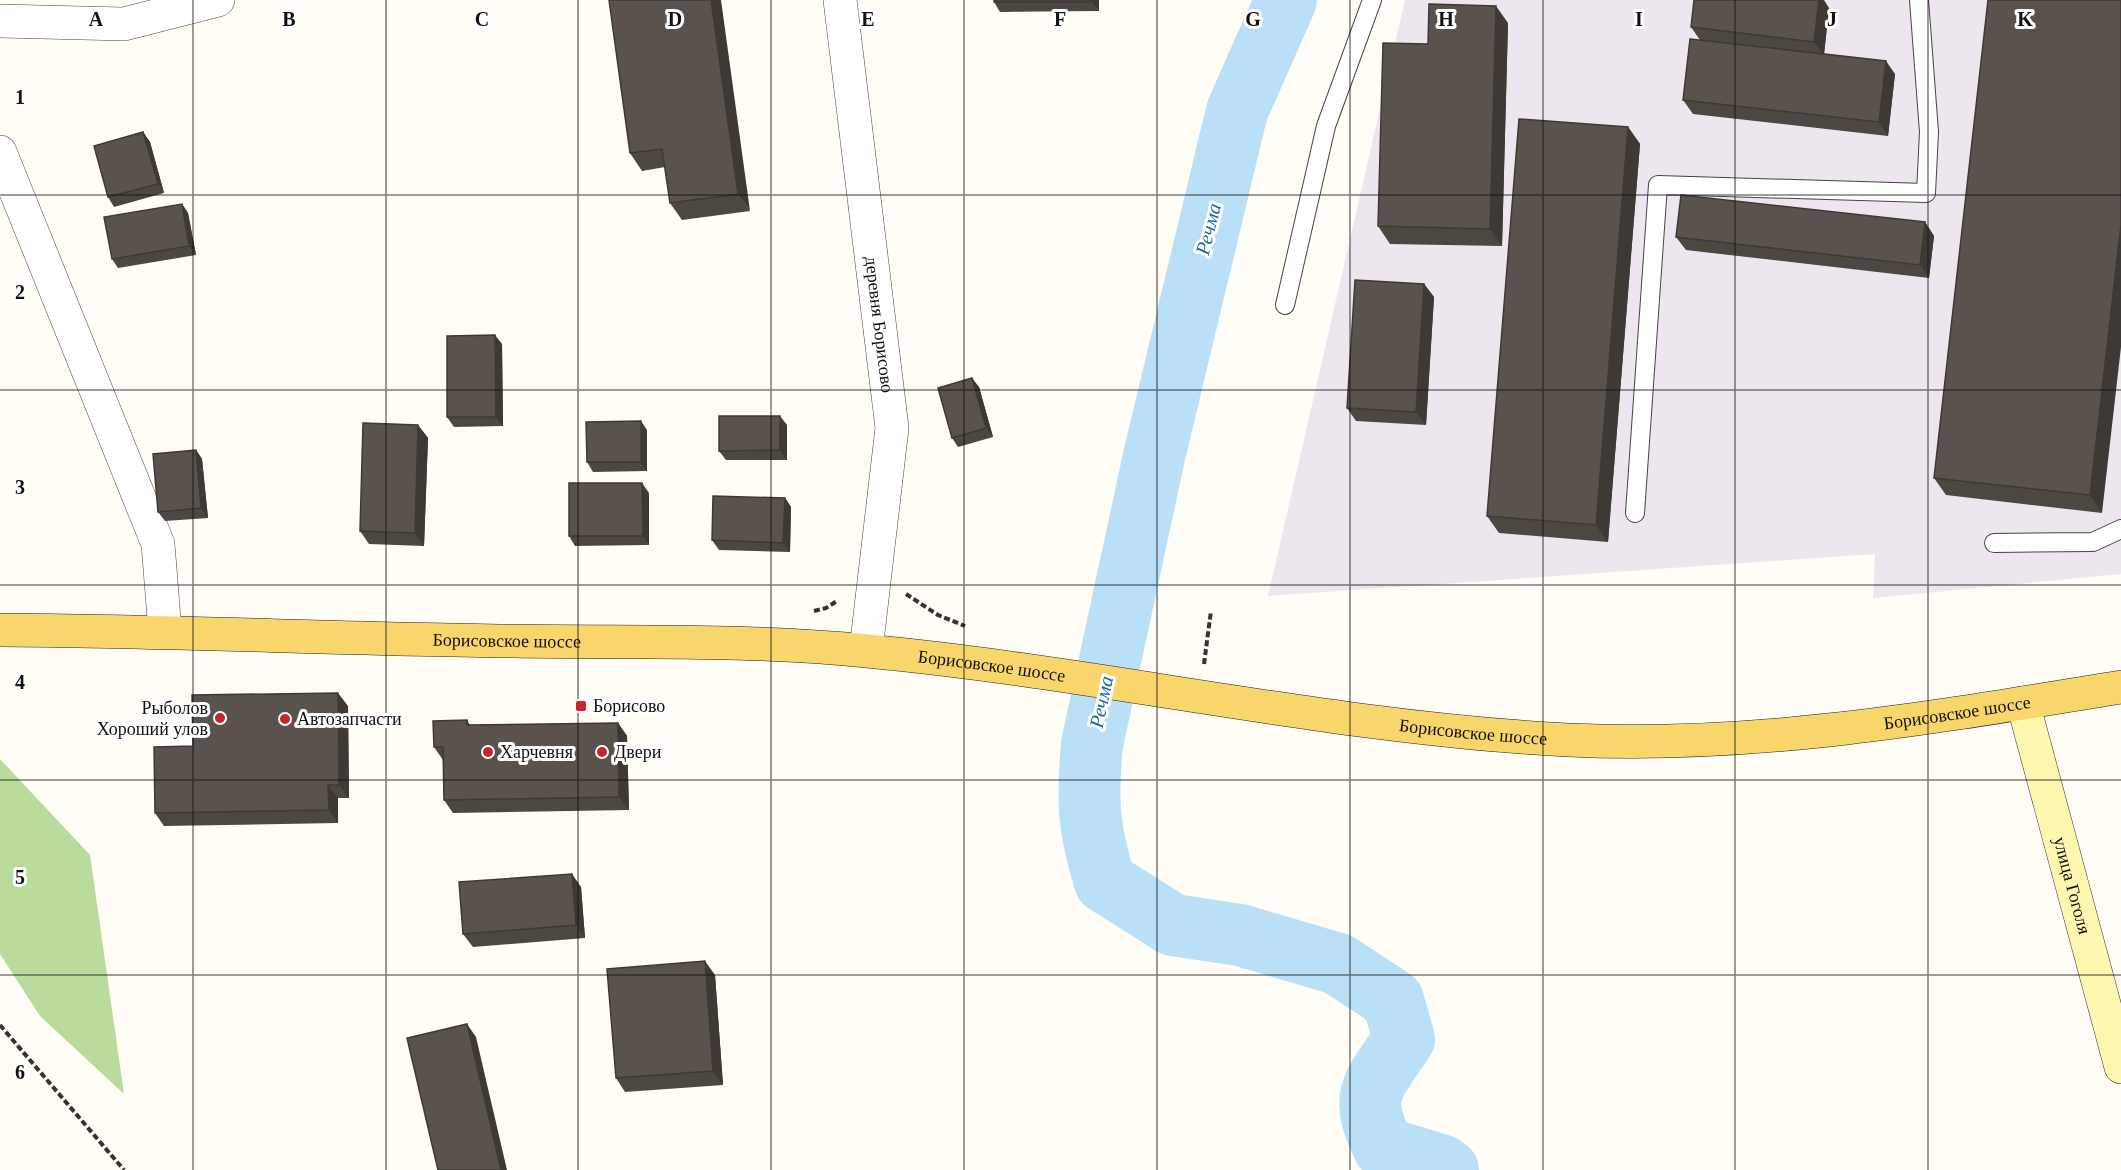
<svg xmlns="http://www.w3.org/2000/svg" width="2121" height="1170" viewBox="0 0 2121 1170" font-family="Georgia,serif">
<style>
.industrial{fill:#eee6ef}
.forest{fill:#b9dc9c}
.lines{fill:none;stroke-linecap:round;stroke-linejoin:round}
.river{stroke:#b9e0f7;stroke-width:62}
.lane-casing{stroke:#444;stroke-width:20}
.street-casing{stroke:#444;stroke-width:34}
.secondary-casing{stroke:#333;stroke-width:34}
.primary-casing{stroke:#222;stroke-width:34}
.path{stroke:#333;stroke-width:4;stroke-dasharray:6 3;stroke-linecap:butt}
.lane{stroke:#fff;stroke-width:18}
.street{stroke:#fff;stroke-width:33}
.secondary{stroke:#fff6b0;stroke-width:33}
.primary{stroke:#f9d66b;stroke-width:33}
.wall{fill:#4d4742}
.shaded-wall{fill:#3f3936}
.building{fill:#5a524d;stroke:#3f3936;stroke-width:1.5}
.grid{fill:none;stroke:#111;stroke-width:1.5;stroke-opacity:0.55}
.poi-dot{fill:#c4262e;stroke:#fff;stroke-width:2}
.labels{text-anchor:middle;dominant-baseline:central;stroke-width:6;stroke-linejoin:round;paint-order:stroke}
.street-label{font-size:18px;fill:#111;stroke:#fff}
.poi-label{font-size:18px;fill:#111;stroke:#fff;text-anchor:start}
.water-label{font-size:20px;font-style:italic;fill:#1768a6;stroke:#fff}
.grid-label{font-size:20px;text-anchor:middle;font-weight:bold;fill:#111;stroke:#fff;stroke-width:6;stroke-linejoin:round;paint-order:stroke}
</style>
<rect width="100%" height="100%" fill="#fffdf5"/>
<!-- industrial -->
<path class="industrial" d="M1405 0H2121V574L1873 598 1875 554 1268 596Z"/>
<!-- forest -->
<path class="forest" d="M0 759 90 855 124 1094 40 1016 0 954Z"/>
<g class="lines">
<!-- river -->
<path class="river" d="M1286 0 1237 111 1155 452 1092 744C1087 800 1088 828 1105 882L1173 925 1240 935 1338 964 1393 1000 1404 1039C1373 1086 1357 1094 1384 1148L1443 1166 1448 1170"/>
<defs>
<path id="lane" d="M1285 305 1326 126 1372 0
M1635 513 1658 185 1926 193 1929 132 1919 0
M1994 543 2093 542 2121 529"/>
<g id="street">
<path id="s1" d="M840 0 892 428 866 650"/>
<path d="M0 21 124 24 218 0"/>
<path d="M0 152 158 544 165 631"/>
</g>
<g id="secondary">
<path id="s2" d="M2023 703 2121 1067"/>
</g>
<g id="primary">
<path id="s3" d="M0 630C171 631 342 639 514 641 631 643 750 639 867 651 1101 673 1332 728 1568 740 1755 749 1937 717 2121 687"/>
</g>
</defs>
<!-- lane casing -->
<use href="#lane" class="lane-casing"/>
<!-- street casing -->
<use href="#street" class="street-casing"/>
<!-- secondary casing -->
<use href="#secondary" class="secondary-casing"/>
<!-- primary casing -->
<use href="#primary" class="primary-casing"/>
<!-- path -->
<path class="path" d="M906 594 938 615 965 626
M814 611 826 608 837 601
M1204 664 1211 611
M0 1025 124 1170"/>
<!-- lane -->
<use href="#lane" class="lane"/>
<!-- street -->
<use href="#street" class="street"/>
<!-- secondary -->
<use href="#secondary" class="secondary"/>
<!-- primary -->
<use href="#primary" class="primary"/>
</g>
<!-- wall -->
<path class="wall" d="M609 0 750 211 682 220 670 203 665 167 642 171 630 153Z
M994 0H1099V11L1000 12 994 2Z
M1988 0 2102 513 1946 495 1934 478Z
M1829 8 1824 54 1895 74 1888 136 1693 114 1683 100 1700 40 1691 27Z
M1508 23 1502 246 1390 244 1378 226 1428 44Z
M1628 127 1640 144 1608 542 1499 533 1487 516Z
M143 132 150 142 164 193 114 207 108 197Z
M182 204 188 213 196 255 118 268 112 259Z
M1925 222 1934 236 1929 278 1686 250 1676 237Z
M1424 284 1434 297 1426 425 1356 421 1347 408Z
M502 344 503 426 454 427 447 417Z
M979 387 993 437 958 447 952 438Z
M418 425 428 438 424 546 369 544 360 531Z
M787 425V460H726L719 451Z
M647 430V471L593 472 587 462Z
M196 450 202 459 208 518 165 521 158 512Z
M649 493V545L575 546 569 536Z
M785 498 791 507 790 552 719 550 712 540Z
M348 706 349 798H338V823L164 826 155 813 193 746Z
M467 720 470 725 618 723 627 736 629 810 453 813 444 800 443 760 434 747Z
M581 887 585 938 473 947 463 934Z
M715 975 723 1085 625 1092 616 1078Z"/>
<!-- shaded-wall -->
<path class="shaded-wall" d="M711 0H721L750 211 738 194Z
M1092 0H1099V11L1092 2Z
M1819 0H1824L1829 8 1824 55 1814 42Z
M1496 6 1508 23 1502 246 1490 229Z
M1886 61 1895 74 1888 136 1879 122Z
M1628 127 1640 144 1608 542 1596 525Z
M143 132 150 142 164 193 158 184Z
M182 204 188 213 196 255 189 246Z
M1925 222 1934 236 1929 278 1920 265Z
M2121 224V347L2102 513 2090 495Z
M1424 284 1434 297 1426 425 1416 412Z
M495 335 502 344 503 426 496 417Z
M972 378 979 387 993 437 986 428Z
M780 416 787 425V460L780 450Z
M641 421 647 430V471L641 462Z
M418 425 428 438 424 546 415 533Z
M196 450 202 459 208 518 201 508Z
M642 483 649 493V545L643 536Z
M785 498 791 507 790 552 783 543Z
M338 693 348 706 349 798 339 785Z
M618 723 627 736 629 810 619 797Z
M328 785 338 798V823L329 810Z
M572 874 581 887 585 938 576 925Z
M705 961 715 975 723 1085 713 1071Z
M467 1024 476 1037 507 1170H501Z"/>
<!-- building -->
<path class="building" d="M609 0H711L738 194 670 203 662 149 630 153Z
M994 0H1092V2H994Z
M1694 0H1819L1814 42 1691 27Z
M1988 0H2121V224L2090 495 1934 478Z
M1429 4 1496 6 1490 229 1378 226 1383 43 1428 44Z
M1690 39 1886 61 1879 122 1683 100Z
M1519 119 1628 127 1596 525 1487 516Z
M143 132 158 184 108 197 94 146Z
M1681 195 1925 222 1920 265 1676 237Z
M182 204 189 246 112 259 104 217Z
M1355 280 1424 284 1416 412 1347 408Z
M495 335 496 417H447V336Z
M972 378 986 428 952 438 938 388Z
M719 416H780V450L719 451Z
M641 421V462H587L586 422Z
M363 423 418 425 415 533 360 531Z
M196 450 201 508 158 512 153 454Z
M569 483H642L643 536H569Z
M713 496 785 498 783 543 712 540Z
M338 693 339 785H328L329 810 155 813 154 747 193 746 192 695Z
M467 720V725L618 723 619 797 444 800 443 747H434L433 721Z
M572 874 576 925 463 934 459 882Z
M705 961 713 1071 616 1078 607 969Z
M467 1024 501 1170H438L407 1038Z"/>
<!-- grid -->
<path class="grid" d="M193 0V1170M386 0V1170M578 0V1170M771 0V1170M964 0V1170M1157 0V1170M1350 0V1170M1543 0V1170M1735 0V1170M1928 0V1170M0 195H2121M0 390H2121M0 585H2121M0 780H2121M0 975H2121"/>
<!-- markers -->
<g class="poi-dot">
<rect x="575" y="700" width="12" height="12" rx="3"/>
<circle cx="220" cy="718" r="6"/>
<circle cx="285" cy="719" r="6"/>
<circle cx="488" cy="752" r="6"/>
<circle cx="602" cy="752" r="6"/>
</g>
<g class="labels">
<!-- street labels -->
<g class="street-label">
<text stroke="none"><textPath href="#s1" startOffset="327">деревня Борисово</textPath></text>
<text stroke="none"><textPath href="#s3" startOffset="507">Борисовское шоссе</textPath></text>
<text stroke="none"><textPath href="#s3" startOffset="993">Борисовское шоссе</textPath></text>
<text stroke="none"><textPath href="#s3" startOffset="1965">Борисовское шоссе</textPath></text>
<text stroke="none"><textPath href="#s3" startOffset="1479">Борисовское шоссе</textPath></text>
<text stroke="none"><textPath href="#s2" startOffset="189">улица Гоголя</textPath></text>
</g>
<!-- poi labels -->
<g class="poi-label">
<text x="593" y="706">Борисово</text>
<text x="208" y="708" text-anchor="end">Рыболов<tspan x="208" dy="21">Хороший улов</tspan></text>
<text x="297" y="719">Автозапчасти</text>
<text x="500" y="752">Харчевня</text>
<text x="614" y="752">Двери</text>
</g>
<!-- water labels -->
<g class="water-label">
<text transform="translate(1208 229) rotate(-76)">Речма</text>
<text transform="translate(1101 702) rotate(-78)">Речма</text>
</g>
</g>
<g class="grid-label">
<text x="96" y="26">A</text>
<text x="289" y="26">B</text>
<text x="482" y="26">C</text>
<text x="675" y="26">D</text>
<text x="868" y="26">E</text>
<text x="1060" y="26">F</text>
<text x="1253" y="26">G</text>
<text x="1446" y="26">H</text>
<text x="1639" y="26">I</text>
<text x="1832" y="26">J</text>
<text x="2025" y="26">K</text>
<text x="20" y="104">1</text>
<text x="20" y="299">2</text>
<text x="20" y="494">3</text>
<text x="20" y="689">4</text>
<text x="20" y="884">5</text>
<text x="20" y="1079">6</text>
</g>
</svg>
